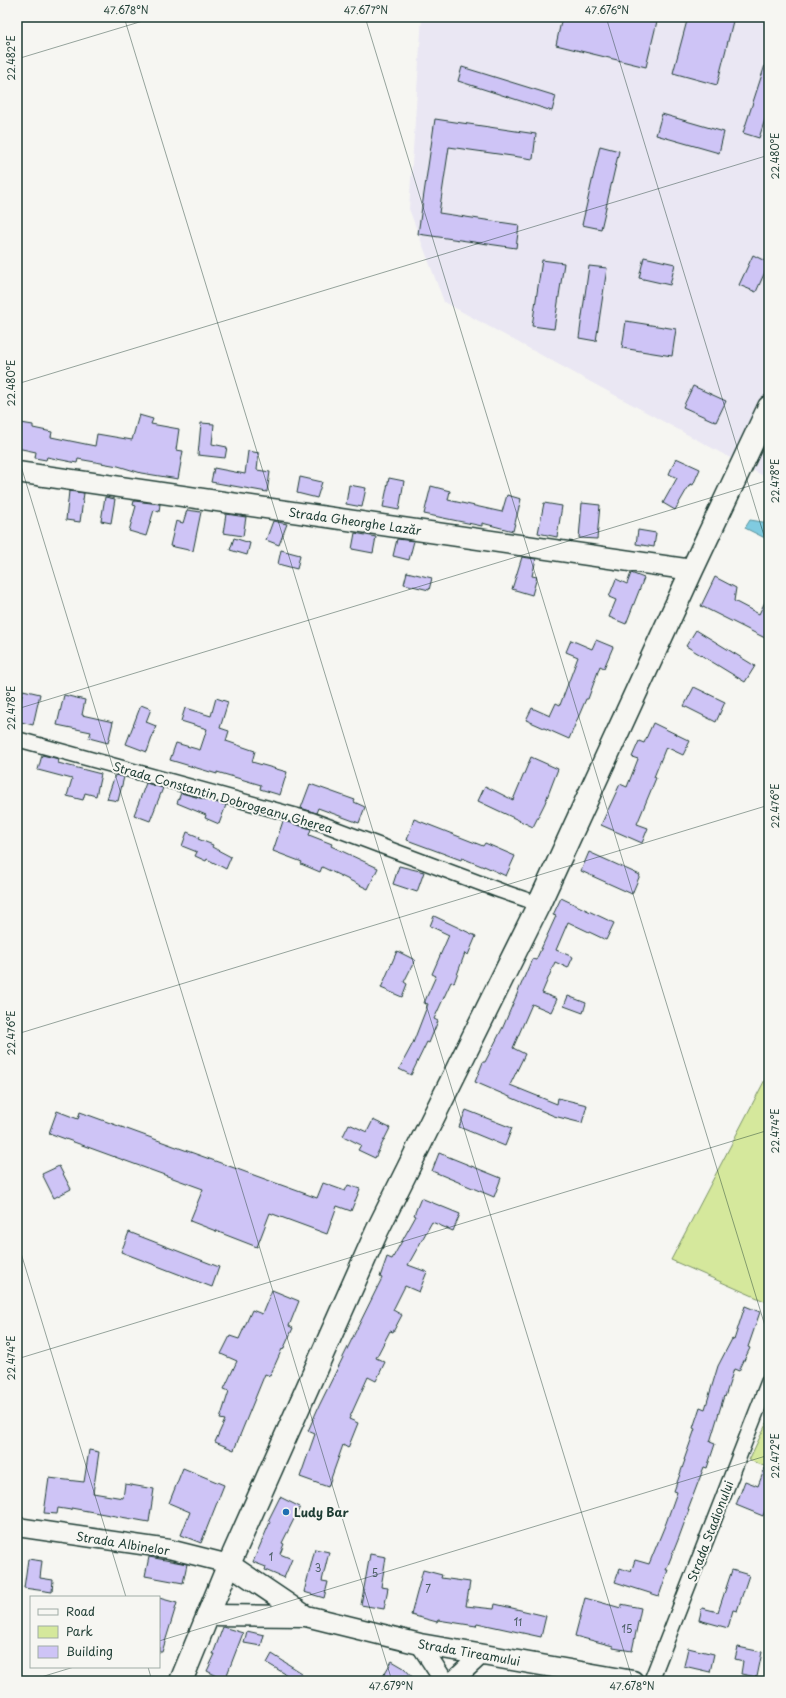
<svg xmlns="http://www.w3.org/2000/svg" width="786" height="1698" viewBox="0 0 786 1698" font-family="'Playpen Sans',sans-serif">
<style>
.built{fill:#eae7f3}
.green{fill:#d5e89c;stroke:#7a9268}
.water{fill:#80cbe0;stroke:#59929b}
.building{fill:#cec4f6;stroke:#1f3d34}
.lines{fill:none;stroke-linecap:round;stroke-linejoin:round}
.minor-casing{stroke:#1f3d34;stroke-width:17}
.tertiary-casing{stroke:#1f3d34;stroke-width:21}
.secondary-casing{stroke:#1f3d34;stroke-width:23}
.primary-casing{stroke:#1f3d34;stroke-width:25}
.minor{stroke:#f6f6f2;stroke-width:14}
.tertiary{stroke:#f6f6f2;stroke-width:18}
.secondary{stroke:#f6f6f2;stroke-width:20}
.primary{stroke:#f6f6f2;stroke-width:22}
.ticks{fill:none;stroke:#1f3d34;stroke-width:1;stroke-opacity:0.45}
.poi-dot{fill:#1f6fb2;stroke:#f6f6f2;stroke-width:1.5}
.labels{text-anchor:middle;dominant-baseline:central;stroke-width:4;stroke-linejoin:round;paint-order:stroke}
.number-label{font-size:10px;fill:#4b5f64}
.street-label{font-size:12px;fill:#1f3d34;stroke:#f6f6f2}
.poi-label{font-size:12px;font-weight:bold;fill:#1f3d34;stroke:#f6f6f2;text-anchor:start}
.neatline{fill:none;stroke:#1f3d34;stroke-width:1.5}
.ticks-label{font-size:10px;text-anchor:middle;fill:#1f3d34}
</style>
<rect width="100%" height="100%" fill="#f6f6f2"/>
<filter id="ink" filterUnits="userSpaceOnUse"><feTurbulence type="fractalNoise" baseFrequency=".025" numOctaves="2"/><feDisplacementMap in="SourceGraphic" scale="8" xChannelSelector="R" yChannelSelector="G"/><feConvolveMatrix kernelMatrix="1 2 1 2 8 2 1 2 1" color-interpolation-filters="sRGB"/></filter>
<g filter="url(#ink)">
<!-- built -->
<path class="built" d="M422 17H769V479L444 302 409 209Z"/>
<!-- green -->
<path class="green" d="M769 1072V1303L671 1260Z
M769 1418V1468L749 1460Z"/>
<!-- water -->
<path class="water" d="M750 520 769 523V540L745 528Z"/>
<!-- building -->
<path class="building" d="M562 17H658L646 67 556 45Z
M688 17H734L717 85 673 73Z
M767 59 769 60V107L759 138 743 133Z
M462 67 556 96 552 111 458 81Z
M662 114 724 132 719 153 656 135Z
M435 119 536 134 533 159 449 147 439 213 519 225 516 248 418 234Z
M600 146 619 151 601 229 582 225Z
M753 255 769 263 756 292 739 285Z
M644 257 675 264 670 285 639 278Z
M542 260 564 263 554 329 532 326Z
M589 266 607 268 596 341 579 338Z
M626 321 676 329 672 356 622 348Z
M693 386 726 401 716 422 683 407Z
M139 415 153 419 151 424 179 429 176 450 183 451 178 479 141 473 118 466 78 459 77 463 47 457 46 460 35 458 36 452 17 448 21 423 33 425V428L52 432 51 437 95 446 97 434 132 440Z
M201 423 214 424 212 444 227 447 225 458 198 455Z
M248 451 259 453 257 470 270 472 267 492 211 482 214 468 245 474Z
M676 458 700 469 693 485 690 484 675 510 663 503 677 478 669 474Z
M300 477 322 482 317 498 297 493Z
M389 478 404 481 399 510 383 507Z
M349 485 366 488 362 507 346 504Z
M431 486 450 491 448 500 502 512 507 495 521 499 513 531 482 523V526L424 514Z
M69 491 84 493 80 522 66 520Z
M105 497 115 499 111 523 101 521Z
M134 501 160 504 159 512 154 510 146 536 129 531 136 506 133 505Z
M544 503 562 506 557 537 538 533Z
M582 503 600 505 597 539 579 538Z
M187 510 201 512 193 551 170 546 176 521 183 523Z
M226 514 246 517 243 536 223 533Z
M273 521 287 524 279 545 266 540Z
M638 530 656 533 654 547 636 544Z
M355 533 376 537 373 553 352 549Z
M234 538 250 543 247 555 230 550Z
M397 539 414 541 409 560 393 556Z
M281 550 300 555 297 569 278 564Z
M522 557 536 559 532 576 537 577 532 595 512 589Z
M407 572 432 578 429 590 404 584Z
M631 573 644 578 626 624 609 617 616 600 609 597 616 579 627 584Z
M715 577 736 588 734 601 759 614 769 594V640L701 606Z
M696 630 755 666 745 682 686 646Z
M571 640 592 649 596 640 613 647 604 668 600 666 588 699H586L569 739 526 720 532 708 550 716 556 703 560 705 578 657 566 652Z
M694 687 725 702 716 722 684 706Z
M23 690 40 694 33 725 17 721Z
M64 695 85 700 82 715 113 722 108 743 89 738 91 732 57 725Z
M216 698 228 702 220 728 229 731 226 741 255 751 252 762 287 772 280 795 260 789 261 785 217 772V774L170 760 176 743 200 750 207 729 181 721 185 708 211 716Z
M141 705 151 709 146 722 156 726 147 752 126 744Z
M653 723 690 741 683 755 666 747 654 777 656 778 637 824 648 828 642 843 601 825 620 784 627 787 638 759 632 757 639 741 644 743Z
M42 755 59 759 58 763 101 774 96 796 85 793 83 800 67 796 72 779 38 770Z
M531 757 558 769 545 803 533 827 478 801 485 786 513 800Z
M115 775 124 777 118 801 107 799Z
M146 783 163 788 150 821 134 815Z
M310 784 355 800 354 802 365 807 359 823 318 808 316 813 301 808Z
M181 793 226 805 219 824 205 818 206 815 177 803Z
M414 819 483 846 485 843 515 856 506 876 484 866V867L462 858 461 860 407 840Z
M283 821 311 829 309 835 332 844 331 846 378 868 368 889 322 867 320 872 301 864 302 862 273 851Z
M187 832 199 837 198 839 213 845 212 847 231 857 226 869 207 859 206 861 195 856 197 852 182 846Z
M589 852 640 875 632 894 581 871Z
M399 866 424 872 417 892 393 884Z
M561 898 614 923 606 940 568 922 556 950 573 957 568 968 555 962 542 993 557 999 551 1012 532 1004 513 1048 525 1054 510 1085 557 1104 558 1098 587 1105 582 1123 554 1116 475 1082 483 1062H485L503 1027 532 959 536 960 556 916 553 915Z
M434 916 476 936 468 955 465 953 454 983 451 982 434 1019 438 1021 429 1043 427 1042 411 1075 399 1069 413 1043 428 1004 424 1003 436 976 432 974 449 935 430 926Z
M397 951 415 960 404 982 407 984 402 997 381 988Z
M568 996 586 1003 583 1013 564 1006Z
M466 1110 512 1128 505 1146 459 1127Z
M57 1111 78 1119 80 1112 317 1198 323 1183 345 1191 348 1185 360 1189 351 1211 337 1206 327 1234 270 1213 257 1247 190 1221 203 1189 49 1133Z
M373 1120 390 1128 375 1158 358 1150 361 1145 343 1136 349 1124 367 1132Z
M439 1153 501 1178 494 1197 432 1171Z
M59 1166 71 1189 54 1198 42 1174Z
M421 1198 460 1214 453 1231 432 1222 408 1265 427 1272 419 1292 405 1286 393 1310 402 1315 393 1332 390 1331 376 1358 385 1362 376 1381 368 1377 349 1419 358 1423 348 1448 343 1445 328 1487 300 1477 315 1434 308 1431 319 1406 382 1278 380 1277 387 1257 392 1259 416 1216 414 1215Z
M129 1232 219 1267 212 1287 121 1252Z
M272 1290 299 1301 289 1326 293 1328 283 1350 282 1349 270 1376 265 1374 234 1450 215 1442 225 1420 220 1419 229 1391 224 1389 237 1361 221 1354 230 1336 239 1339 252 1310 262 1314Z
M745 1306 760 1312 748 1347 750 1348 739 1371 734 1369 725 1397 724 1396 710 1442 715 1444 707 1468 704 1467 688 1509 689 1510 678 1540 666 1570H668L659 1596 615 1582 620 1568 631 1572 635 1560 649 1564 666 1523 677 1492 674 1491 685 1460H684L695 1429 693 1428 700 1407 705 1409 718 1366 732 1339 734 1340Z
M89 1450 99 1452 93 1493 123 1498 125 1484 154 1489 149 1522 71 1508V1510L58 1508 57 1514 44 1513 49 1478 84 1482Z
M768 1460 769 1499 763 1516 736 1505 745 1481 758 1486Z
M183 1468 224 1485 201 1543 181 1535 190 1512 169 1503Z
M280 1497 300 1507 282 1543 284 1544 280 1554 292 1559 284 1578 265 1570 266 1567 253 1562 270 1522 268 1521Z
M315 1549 329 1552 322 1581 328 1582 324 1598 304 1592Z
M370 1554 386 1557 381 1587 388 1588 384 1609 361 1605Z
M149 1557 187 1564 183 1583 145 1576Z
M28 1559 42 1561 40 1578 53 1580 52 1592 24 1588Z
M423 1570 442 1575 441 1578 470 1582 466 1606 494 1609 495 1604 546 1616 541 1637 477 1623 476 1626 438 1620 437 1622 411 1615Z
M732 1570 749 1575 737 1611 733 1610 728 1628 699 1620 702 1608 718 1612Z
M159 1598 177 1603 162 1652H159Z
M585 1598 621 1608V1604L641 1608 632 1651 613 1648V1646L575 1636Z
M223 1627 243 1633 225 1680 207 1671 215 1654H213Z
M247 1631 264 1635 261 1646 244 1643Z
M738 1647 762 1652 757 1677 741 1674 743 1661 735 1659Z
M688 1648 714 1654 710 1672 684 1666Z
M272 1654 302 1673 297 1681 267 1663Z
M392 1661 404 1668 416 1681H380Z"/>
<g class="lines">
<defs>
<path id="minor" d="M17 739 312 820 501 891 539 904
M651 1681 769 1380"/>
<path id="tertiary" d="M17 1527 169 1549 229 1564
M420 1644 444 1681
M453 1681 481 1655"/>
<path id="secondary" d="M17 472 692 570
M229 1564 306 1616
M209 1615 306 1616 420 1644 633 1681"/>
<path id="primary" d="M181 1681 229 1564 377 1231 539 904 692 570 769 407"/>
</defs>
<!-- minor casing -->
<use href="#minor" class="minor-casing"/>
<!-- tertiary casing -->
<use href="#tertiary" class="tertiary-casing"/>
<!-- secondary casing -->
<use href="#secondary" class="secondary-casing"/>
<!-- primary casing -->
<use href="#primary" class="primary-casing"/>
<!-- minor -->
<use href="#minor" class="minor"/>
<!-- tertiary -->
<use href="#tertiary" class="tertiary"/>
<!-- secondary -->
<use href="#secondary" class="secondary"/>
<!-- primary -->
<use href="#primary" class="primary"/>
</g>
</g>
<!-- ticks -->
<path class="ticks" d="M124 17 633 1681M365 17 769 1339M606 17 769 552M17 59 156 17M17 384 769 155M17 453 392 1681M17 709 769 480M17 1034 769 805M17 1240 126 1597M17 1359 769 1130M159 1641 769 1455M148 1667 152 1681M28 1681 74 1667"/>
<!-- markers -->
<circle class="poi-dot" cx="286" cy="1512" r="4"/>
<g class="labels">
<!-- number labels -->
<g class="number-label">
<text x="271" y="1556">1</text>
<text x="318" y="1567">3</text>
<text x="375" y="1572">5</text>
<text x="428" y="1588">7</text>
<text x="518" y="1621">11</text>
<text x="627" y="1628">15</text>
</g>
<!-- street labels -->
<g class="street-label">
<text transform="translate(355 521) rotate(8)">Strada Gheorghe Lazăr</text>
<text transform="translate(223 797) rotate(16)">Strada Constantin Dobrogeanu Gherea</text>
<text transform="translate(710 1531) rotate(-69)">Strada Stadionului</text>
<text transform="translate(123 1543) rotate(9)">Strada Albinelor</text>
<text transform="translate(469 1652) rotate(10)">Strada Tireamului</text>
</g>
<!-- poi labels -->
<g class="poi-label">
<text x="294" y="1512">Ludy Bar</text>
</g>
</g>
<!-- margin -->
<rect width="786" height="1698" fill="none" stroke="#f6f6f2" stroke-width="44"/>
<!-- legend -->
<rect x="30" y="1596" width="130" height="72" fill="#f6f6f2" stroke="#a0aca6"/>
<rect x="38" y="1609" width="20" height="6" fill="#f6f6f2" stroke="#a0aca6"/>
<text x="66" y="1616" font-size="12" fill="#1f3d34">Road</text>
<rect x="38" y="1626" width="20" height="12" fill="#d5e89c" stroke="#a0aca6"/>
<text x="66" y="1636" font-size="12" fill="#1f3d34">Park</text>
<rect x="38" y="1646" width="20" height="12" fill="#cec4f6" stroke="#a0aca6"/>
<text x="66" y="1656" font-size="12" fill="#1f3d34">Building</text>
<rect x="22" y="22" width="742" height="1654" class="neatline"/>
<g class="ticks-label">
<text x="126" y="14">47.678°N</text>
<text x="366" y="14">47.677°N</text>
<text x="607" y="14">47.676°N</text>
<text transform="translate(11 58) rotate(-90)" y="4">22.482°E</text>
<text transform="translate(775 156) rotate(-90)" y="4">22.480°E</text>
<text transform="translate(11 383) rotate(-90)" y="4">22.480°E</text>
<text transform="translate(775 481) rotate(-90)" y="4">22.478°E</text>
<text transform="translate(11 708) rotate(-90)" y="4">22.478°E</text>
<text transform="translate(775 806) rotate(-90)" y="4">22.476°E</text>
<text transform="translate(11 1033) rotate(-90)" y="4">22.476°E</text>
<text transform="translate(775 1131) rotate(-90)" y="4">22.474°E</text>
<text transform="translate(11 1358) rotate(-90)" y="4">22.474°E</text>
<text transform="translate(775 1456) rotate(-90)" y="4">22.472°E</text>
<text x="391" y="1690">47.679°N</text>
<text x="632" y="1690">47.678°N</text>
</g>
</svg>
